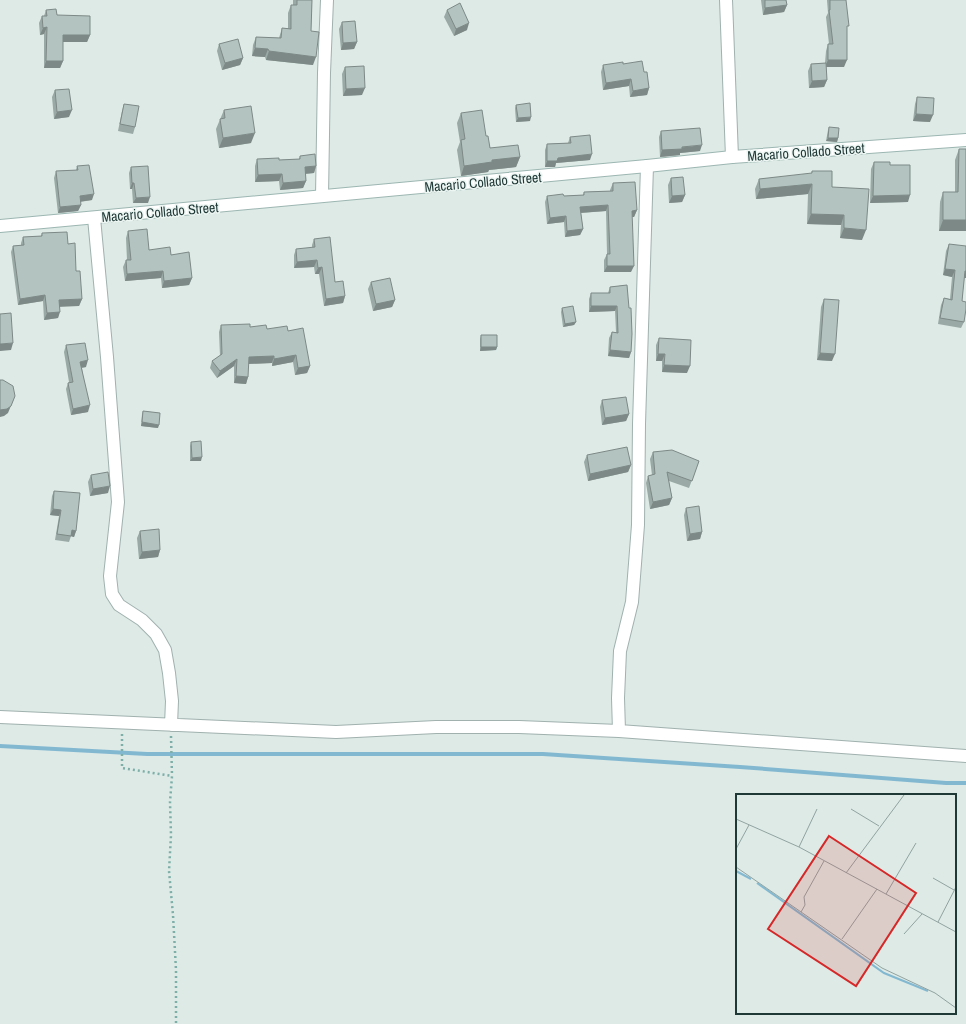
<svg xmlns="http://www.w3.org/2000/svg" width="966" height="1024" viewBox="0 0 966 1024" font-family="'Archivo Narrow',sans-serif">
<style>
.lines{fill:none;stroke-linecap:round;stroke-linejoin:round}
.stream{stroke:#83b8d1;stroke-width:4}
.street-casing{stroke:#a0b1ae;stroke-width:14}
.secondary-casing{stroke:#9cb6b1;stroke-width:14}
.path{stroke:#7daea7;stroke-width:2.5;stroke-dasharray:2 3;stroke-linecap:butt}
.street{stroke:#fff;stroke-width:12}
.secondary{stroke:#fff;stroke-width:12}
.wall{fill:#9aa9a5}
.shaded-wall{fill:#7d8986}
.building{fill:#b3c4c0;stroke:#7d8986}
.labels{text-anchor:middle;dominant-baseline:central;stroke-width:3;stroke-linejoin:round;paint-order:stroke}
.street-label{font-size:14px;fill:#1f3936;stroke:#edf6f3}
.inset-river{fill:none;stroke:#83b8d1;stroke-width:2}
.inset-road{fill:none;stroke:#91a3a0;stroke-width:1}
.view{fill:#d62828;fill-opacity:0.15;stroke:#d62828;stroke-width:2}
.inset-edge{fill:none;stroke:#1f3936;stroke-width:2}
</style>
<rect width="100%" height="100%" fill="#ddeae6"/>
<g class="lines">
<!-- stream -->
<path class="stream" d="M0 746 147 754H543L740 767 946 783H966"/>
<defs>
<path id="street" d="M726 0 732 157
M322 196 324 73 327 0
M94 218 107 357 118 502 110 576 112 594 119 605 142 620 156 634 165 650 169 673 172 701 171 725
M0 717 336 732 436 727H519L619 731 966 756
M619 731 618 698 620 651 632 602 638 525 639 424 647 166"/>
<path id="secondary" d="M0 226 647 166 732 157 966 140"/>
</defs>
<!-- street casing -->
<use href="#street" class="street-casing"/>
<!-- secondary casing -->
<use href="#secondary" class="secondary-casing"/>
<!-- path -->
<path class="path" d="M122 734V768L172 776 170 802 171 835 169 871 173 915 176 970V1024
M171 736 172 776"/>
<!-- street -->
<use href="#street" class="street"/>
<!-- secondary -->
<use href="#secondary" class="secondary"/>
</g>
<!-- wall -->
<path class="wall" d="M293 0H312L311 31 313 65 266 60 265 57 252 56 253 45 256 37 279 38 282 28H288V13L291 5H293Z
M761 0H786L787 5 784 12 763 15Z
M827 0H846L847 31 844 67H826L827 80 824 87 809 88 808 71 811 64 825 63 826 51 828 44H829L826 17 828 13Z
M46 10 57 15 90 35 87 42H63V61L60 68H44V34L40 35 39 23 42 16H44Z
M447 10 467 30 454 36 444 17Z
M342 22 357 42 354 49 341 50 339 29Z
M219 44 243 58 240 65 222 70 217 51Z
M623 64 644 72 649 88 647 95 630 97 629 86 603 90 601 72 603 65Z
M345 67 362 95 343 96 342 74Z
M55 90 69 117 54 119 52 97Z
M917 97 930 122 913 121 915 104Z
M124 104 135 127 133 134 118 131 122 111Z
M516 105 530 121 516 122 515 108Z
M224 110 251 143 219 148 216 129Z
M461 113 486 136 490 148 520 157 516 167 489 170 488 172 461 176 457 150 460 142 457 123Z
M829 127 838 138 837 142 826 141 828 130Z
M661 131 700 151 680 153V155L660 157 659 137Z
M570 137 590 160 556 163 555 167H545V150L547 144 568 143Z
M959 149H966V231H939L940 202 943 192H955V160Z
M300 156 316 166 314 173 305 174 306 181 303 188 280 190 279 181 255 182V166L257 159 279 160 299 159Z
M874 162 890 165 908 202 870 203 871 169Z
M77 166 92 200 80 202 81 205 78 211 58 213 54 178 56 171 76 170Z
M131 167 148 203H133L132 189H130L129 173Z
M812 171 832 187 862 240 840 238 841 225 807 224 808 194 756 199 755 189 759 179 811 174Z
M671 178 685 195 682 202 669 203 668 185Z
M613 183 637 210 634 217H632L631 272H604V260L607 254 606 211 581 213 583 229 580 235 565 237 564 222 547 224 545 202 547 196H564L583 195 584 192 610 191V190Z
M128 231 149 250 171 255 192 278 189 285 162 288 161 278 125 281 123 267 126 260H127L126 238Z
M42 233 68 244 76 271 82 299 79 306H60L58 318 44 320 43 301 18 305 11 252 13 246 21 245V243L23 237 41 236Z
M314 239 335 282 345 296 343 303 324 306 319 274H315L314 267 294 268V255L296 249 312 248V245Z
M949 244 964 278 962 301 964 322 961 328 938 324 941 305 944 298 950 299 952 277 943 275 946 251Z
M371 282 395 300 392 307 373 311 368 289Z
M627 285 631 352 629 358 608 356 609 338 612 332H616L615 311 589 312V299L591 293H608L610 287Z
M824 299 832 361 817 360 821 307Z
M562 308 576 322 574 325 563 327 561 312Z
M221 325 250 327 288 331 310 366 307 373 295 375 293 362 272 366V363L248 364V377L246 384 234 383V366L217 378 210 368 212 361 220 356 219 332Z
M481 335 497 347 496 350 480 351V339Z
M659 338 687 373 662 372V361H656V345Z
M66 345 86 367 82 368 88 412 71 415 66 389 68 383 69 382 64 352Z
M602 400 629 414 626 421 602 425 600 407Z
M143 411 158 428 141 426 142 414Z
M191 442 201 461H190V446Z
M653 452 699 461 689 488 669 481 672 498 669 505 650 509 646 483 648 476 652 475 650 459Z
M587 455 631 465 628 472 588 481 584 462Z
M91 475 108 493 90 496 88 482Z
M54 491 76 531 74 537 71 536 69 542 55 540 59 516 50 515 52 496Z
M686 508 702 532 700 539 687 541 684 515Z
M140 531 160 550 158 557 139 559 137 538Z"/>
<!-- shaded-wall -->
<path class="shaded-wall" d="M787 5 784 12 763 15 765 8Z
M469 23 467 30 454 36 456 29Z
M47 27 44 34 40 35 43 28Z
M63 35H90L87 42H61Z
M357 42 354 49 341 50 343 43Z
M255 48 268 49 265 57 252 56Z
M269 51 316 57 313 65 266 60Z
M243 58 240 65 222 70 225 63Z
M828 60H847L844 67H825Z
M46 61H63L60 68H44Z
M631 79 629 86 603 90 606 83Z
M827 80 824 87 809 88 812 81Z
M365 88 362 95 343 96 346 89Z
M649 88 647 95 630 97 633 91Z
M72 110 69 117 54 119 57 112Z
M916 114 933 115 930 122 913 121Z
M531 117 530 121 516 122 518 118Z
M255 133 251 143 219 148 223 138Z
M828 138H838L837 142 826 141Z
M702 145 700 151 680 153V155L660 157 662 150Z
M592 154 590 160 556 163 555 167H545L547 161 558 158Z
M520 157 516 167 489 170 488 172 461 176 464 166 492 160Z
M316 166 314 173 302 174 305 167Z
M282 174 279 181 255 182 258 175Z
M306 181 303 188 280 190 283 183Z
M132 183H134L132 189H130Z
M812 184 808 194 756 199 760 189Z
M94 194 92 200 77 202 80 196Z
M685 195 682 202 669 203 672 196Z
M910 195 908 202 870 203 873 196Z
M150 197 148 203H133L136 198Z
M81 205 78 211 58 213 60 207Z
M608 205 606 211 578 213 580 207Z
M637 210 634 217H630L632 211Z
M811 214 844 215 841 225 807 224Z
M566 216 564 222 547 224 550 218Z
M943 220H966V231H939Z
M844 228 866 230 862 240 840 238Z
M583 229 580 235 565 237 567 231Z
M317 260 314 267 294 268 297 262Z
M607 266H634L631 272H604Z
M322 267 319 274H315L318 268Z
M945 269 955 270 952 277 943 275Z
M163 271 161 278 125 281 127 274Z
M965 271H966V278H963Z
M192 278 189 285 162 288 164 281Z
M45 295 43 301 18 305 20 299Z
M345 296 343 303 324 306 326 299Z
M82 299 79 306 57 307 59 300Z
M395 300 392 307 373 311 376 304Z
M591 306H617L615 311 589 312Z
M60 312 58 318 44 320 47 313Z
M576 322 574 325 563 327 565 324Z
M13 343 11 350 0 351V344Z
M481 347H497L496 350 480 351Z
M610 350 631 352 629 358 608 356Z
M820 353 835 354 832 361 817 360Z
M658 354H665L662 361H656Z
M296 355 293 362 272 366 274 359Z
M274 356 272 363 246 364 249 357Z
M237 359 234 366 217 378 220 371Z
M88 360 86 367 78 368 80 362Z
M664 365 690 366 687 373 662 372Z
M310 366 307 373 295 375 298 368Z
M236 376 248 377 246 384 234 383Z
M15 396 8 413 4 416 0 417V410Z
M90 405 88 412 71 415 73 409Z
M629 414 626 421 602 425 605 418Z
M142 422 159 425 158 428 141 426Z
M202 457 201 461H190L192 458Z
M631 465 628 472 588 481 590 474Z
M110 486 108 493 90 496 93 489Z
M672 498 669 505 650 509 653 502Z
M53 509 61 510 59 516 50 515Z
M72 530 76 531 74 537 70 536Z
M702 532 700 539 687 541 690 534Z
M160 550 158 557 139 559 142 552Z"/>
<!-- building -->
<path class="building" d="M297 0H312L311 31 319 32 316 57 269 51 268 49 255 48 256 37 281 38 282 28 291 29V5H297Z
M765 0H786L787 5 765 8Z
M830 0H846L849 26H847V60H828V44H833L829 10H830Z
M460 3 469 23 456 29 447 10Z
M56 9 57 15 90 16V35H63V61H46L47 27 43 28 42 16H47L46 10Z
M355 21 357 42 343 43 342 22Z
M238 39 243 58 225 63 219 44Z
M642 61 644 72H647L649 88 633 91 631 79 606 83 603 65 623 62V64Z
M826 63 827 80 812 81 811 64Z
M364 66 365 88 346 89 345 67Z
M69 89 72 110 57 112 55 90Z
M917 97 934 98 933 115 916 114Z
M530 103 531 117 518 118 516 105Z
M124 104 139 106 135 127 120 124Z
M251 106 255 133 223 138 220 119 225 118 224 110Z
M482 110 486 136H488L490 148 518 145 520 157 492 160V162L464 166 461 140 465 139 461 113Z
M829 127 839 128 838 138H828Z
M700 128 702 145 682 147V149L662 150 661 131Z
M590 135 592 154 558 158 557 161H547V144L571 143 570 137Z
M959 149H966V220H943V192H958Z
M315 154 316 166 305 167 306 181 283 183 282 174 258 175 257 159 279 158V160L300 159V156Z
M874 162H890V165H910V195L873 196Z
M89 165 94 194 80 196 81 205 60 207 56 171 78 170 77 166Z
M148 166 150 197 136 198 134 183H132L131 167Z
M812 171H832V187L869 189 866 230 844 228V215L811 214 812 184 760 189 759 179 812 173Z
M683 177 685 195 672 196 671 178Z
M635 182 637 210 632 211 634 266H607V254H610L608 205 580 207 583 229 567 231 566 216 550 218 547 196 563 194 564 196 584 195V192L613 191V183Z
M147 229 149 250 170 247 171 255 189 252 192 278 164 281 163 271 127 274 126 260H131L128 231Z
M67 232 68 244 75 243 76 271H80L82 299 59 300 60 312 47 313 45 295 20 299 13 246 24 245 23 237 42 236V233Z
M330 237 335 282 343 281 345 296 326 299 322 267 318 268 317 260 297 262 296 249 315 247 314 239Z
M949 244 966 246V271H965L962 301 966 302V309L964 322 940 318 944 298 952 300 955 270 945 269Z
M390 278 395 300 376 304 371 282Z
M627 285 629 308H631L632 334 631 352 610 350 612 332 618 333 617 306H591V293H610V287Z
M824 299 839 300 835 354 820 353Z
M573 306 576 322 565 324 562 308Z
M11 313 13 343 0 344V314Z
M250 324V327L266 325 267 329 287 326 288 331 303 328 310 366 298 368 296 355 274 359V356L249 357 248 377 236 376 237 359 220 371 212 361 222 354 221 325Z
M481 335H497V347H481Z
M659 338 691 340 690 366 664 365 665 354H658Z
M85 343 88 360 80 362 90 405 73 409 68 383 73 382 66 345Z
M0 380H3L13 386 15 396 11 406 7 409 0 410Z
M626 397 629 414 605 418 602 400Z
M143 411 160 413 159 425 142 422Z
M201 441 202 457 192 458 191 442Z
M627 447 631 465 590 474 587 455Z
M672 450 699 461 692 481 667 472 672 498 653 502 648 476 655 474 653 452Z
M108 472 110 486 93 489 91 475Z
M54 491 80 493 76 531 72 530 71 536 57 534 61 510 53 509Z
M699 506 702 532 690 534 686 508Z
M159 529 160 550 142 552 140 531Z"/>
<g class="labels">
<!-- street labels -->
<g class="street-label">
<text transform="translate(806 152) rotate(-4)">Macario Collado Street</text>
<text transform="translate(483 182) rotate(-5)">Macario Collado Street</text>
<text transform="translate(160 212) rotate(-5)">Macario Collado Street</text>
</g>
</g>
<!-- overview -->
<g transform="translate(736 794)">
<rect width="220" height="220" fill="#ddeae6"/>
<path class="inset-river" d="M0 77 15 85M21 89 148 179 192 197"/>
<path class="inset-road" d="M115 15 143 32M0 25 63 53 220 138M63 53 81 15M0 55 13 31M0 73 146 174 199 199 220 214M110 79 168 1M197 84 218 96M150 100 180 49M65 118 69 111 68 103 88 67M202 128 220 93M168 140 186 120M106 145 141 95"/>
<path class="view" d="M93 42 180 99 120 192 32 135Z"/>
<rect width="220" height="220" class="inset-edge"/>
</g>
</svg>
